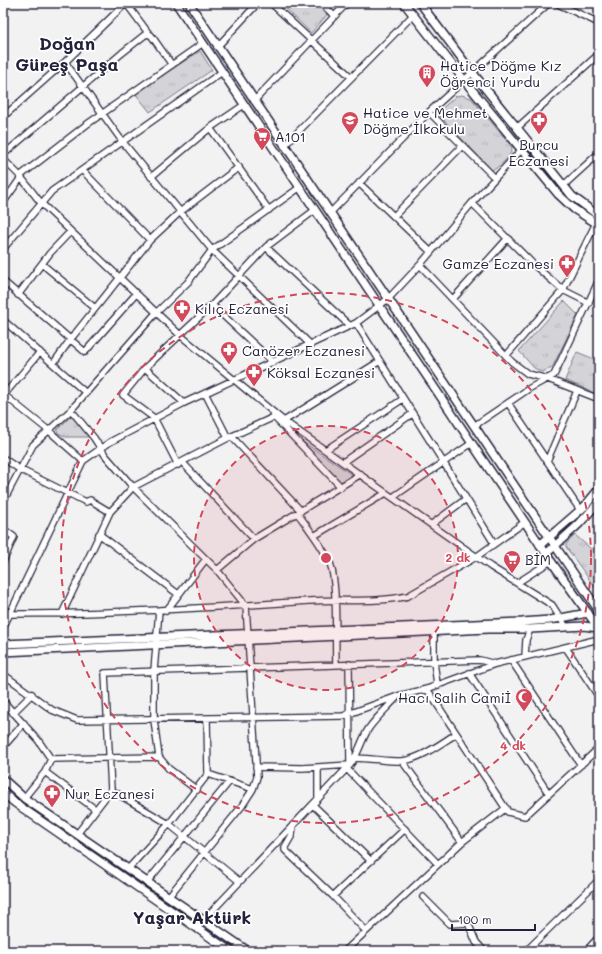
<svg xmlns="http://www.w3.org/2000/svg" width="602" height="954" viewBox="0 0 602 954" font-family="Mali,sans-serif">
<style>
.grass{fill:url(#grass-tufts);stroke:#7a7a8a}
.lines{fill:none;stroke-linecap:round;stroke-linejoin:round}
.minor-casing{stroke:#22223b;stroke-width:8}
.tertiary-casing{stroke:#22223b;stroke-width:10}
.secondary-casing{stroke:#22223b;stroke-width:10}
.minor{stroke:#fff;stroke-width:5.5}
.tertiary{stroke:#fff;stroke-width:7}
.secondary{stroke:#fff;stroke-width:7}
.ring{fill:none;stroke:#d1495b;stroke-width:2;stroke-dasharray:7 5}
.labels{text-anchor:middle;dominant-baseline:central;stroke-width:3.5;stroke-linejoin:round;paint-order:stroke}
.poi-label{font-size:14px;fill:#22223b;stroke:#fff;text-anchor:start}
.district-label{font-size:18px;font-weight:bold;fill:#22223b;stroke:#fff}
.centre{fill:#d1495b;stroke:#fff;stroke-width:2}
.ring-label{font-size:12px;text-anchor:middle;font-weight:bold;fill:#d1495b;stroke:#fff;stroke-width:3.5;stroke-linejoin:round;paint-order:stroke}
</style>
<defs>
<pattern id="grass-tufts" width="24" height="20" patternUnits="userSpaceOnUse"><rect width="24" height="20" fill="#d3d3d8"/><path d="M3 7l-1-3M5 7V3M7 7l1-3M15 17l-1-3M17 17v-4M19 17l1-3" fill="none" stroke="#b5b5ba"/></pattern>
</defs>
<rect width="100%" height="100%" fill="#f2f2f3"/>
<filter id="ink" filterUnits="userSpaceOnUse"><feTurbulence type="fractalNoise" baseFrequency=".025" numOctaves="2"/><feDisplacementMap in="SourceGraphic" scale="8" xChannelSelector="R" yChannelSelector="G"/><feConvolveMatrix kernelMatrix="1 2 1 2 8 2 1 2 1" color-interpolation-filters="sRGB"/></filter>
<g filter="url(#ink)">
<!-- grass -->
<path class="grass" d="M280 3H315L327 15 311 33Z
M200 51 212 70 150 112 135 93Z
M462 95 471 98 512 147C512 156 502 164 495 169L492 170 437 113 456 96Z
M564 301 578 315 552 368 542 372 534 368 519 351Z
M577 352 599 361V395L565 380Z
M72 415 92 437H66L58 433 57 430Z
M302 441 354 476 342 485Z
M575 535 599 556V593L566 547V544Z"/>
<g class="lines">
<defs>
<path id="minor" d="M126 3 149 34
M271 3 351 77
M322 3 334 16
M556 3 599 23
M424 8 431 3
M217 47 258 3
M65 62 122 141 212 250 311 345
M254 101 347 3
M429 112 495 178
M3 117 65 62 126 3
M518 127 599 54
M210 128 244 105
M284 146 413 15
M3 155 122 53 146 34 151 35 172 65
M3 159 20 176 41 203 180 335 284 421 491 567 552 605 566 627
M82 170 150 240
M20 176 86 125 203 43
M151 177 210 128 269 210
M359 183 431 252
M564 185 599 153
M3 203 20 179
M472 203 534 265 563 290 589 303
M330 213 429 112 549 3
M394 216 462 146
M266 247 350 326
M3 249 52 191 222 72
M42 264 95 308
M420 265 512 362 528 374 548 379 599 399
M3 281 85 352 136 294
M18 295 50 253 70 232
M453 299 508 238
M212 305 273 362
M3 320 86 393
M356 323 494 543
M506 356 563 290 596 223
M53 364 70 340 150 240 180 212 239 167
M145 368 184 403
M205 393 228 438
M3 394 48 430 83 461
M4 395 40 352
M508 403 580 510
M71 410 94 438 105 455 133 487 217 570 246 606 257 777 253 789 242 806 169 896
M276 419 341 487
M474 426 530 388 554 375 599 280
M232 437 301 511
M327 449 403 399
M3 458 19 469 86 502 90 500 110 512
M547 461 577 391
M343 462 412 414
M183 463 254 539
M178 465 154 418 123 395 145 368 212 305 266 247 315 210
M393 497 472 443
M3 502 33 445 71 410 156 313 188 282 212 250 299 188
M298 514C309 529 322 545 330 563 338 584 335 639 336 664
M432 524 466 499
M3 529 14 537 3 562
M99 534 178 594
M314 536 386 493
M217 570 254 539 361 474
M517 583 551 561
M3 609 10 614C110 614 209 608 309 601 342 599 377 603 408 596L476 557 525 522
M159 610 154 671V720L159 757 169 769 197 790
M166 611 206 559
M62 614 110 512 133 487 228 438 274 417 284 421 380 361
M3 628 83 461 110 442 184 403 356 323 388 299 420 265 472 203 522 149
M434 628V662L437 684
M566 648 599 697
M525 657 526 640 530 629
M511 660 581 765
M469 673 549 794
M3 674 52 710 77 720 343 716 398 696 427 689 495 664 599 639
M427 689 508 812 525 816 599 748
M3 701 38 740 51 759 159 757
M13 713 32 694
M3 747 24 723
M355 758C370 758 390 762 403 761 422 758 440 744 456 734
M402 761 462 842
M256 767 302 768 350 765 349 664
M318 767V799
M347 769 438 864
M45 772 95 809
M208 774 253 789
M24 798 45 772 51 759
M313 805 371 861
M293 825 292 835 285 847V850L333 896 365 930
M77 834 111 790
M128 869 169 824 208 774 207 719
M148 881 229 782
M239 881 169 824 111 790 105 673 480 660 495 664
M333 896 405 829
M423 897 450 924 468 923 476 942 484 951
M196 928 350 765C359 754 361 740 369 728 377 717 388 707 397 697
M345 951 462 842 506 808
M526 951 599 880
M586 951 599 937"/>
<path id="tertiary" d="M404 3 464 80 558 194 574 209 599 225
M420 3 472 72 572 196 599 216
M540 545 585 506 599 489
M546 554 579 524 599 502
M3 644 522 622 550 620 588 613
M3 652 488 629H530L584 626 598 628
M3 779 24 798 248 951
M3 793 15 803 230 951"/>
<path id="secondary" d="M176 3 551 561 599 629
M189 3 599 611"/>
</defs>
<!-- minor casing -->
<use href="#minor" class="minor-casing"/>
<!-- tertiary casing -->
<use href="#tertiary" class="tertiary-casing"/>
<!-- secondary casing -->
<use href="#secondary" class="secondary-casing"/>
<!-- minor -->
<use href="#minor" class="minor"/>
<!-- tertiary -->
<use href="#tertiary" class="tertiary"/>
<!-- secondary -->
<use href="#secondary" class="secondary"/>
</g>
</g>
<!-- distance rings -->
<circle cx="326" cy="558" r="132" fill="#d1495b" fill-opacity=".12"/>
<g class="ring">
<circle cx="326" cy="558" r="132"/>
<circle cx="326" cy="558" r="265"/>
</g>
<!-- icons -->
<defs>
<symbol id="building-pin" viewBox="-11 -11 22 30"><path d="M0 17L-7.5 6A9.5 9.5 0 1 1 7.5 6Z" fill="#d1495b" stroke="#fff"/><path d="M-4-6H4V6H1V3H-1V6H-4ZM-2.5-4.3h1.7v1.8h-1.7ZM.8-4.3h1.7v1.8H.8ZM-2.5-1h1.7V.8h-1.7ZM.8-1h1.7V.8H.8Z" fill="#fff"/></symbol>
<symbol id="school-pin" viewBox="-11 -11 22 30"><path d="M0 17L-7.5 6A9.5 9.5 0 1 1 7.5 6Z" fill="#d1495b" stroke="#fff"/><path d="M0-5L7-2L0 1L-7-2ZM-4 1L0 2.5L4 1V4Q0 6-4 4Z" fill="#fff"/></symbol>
<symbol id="pharmacy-pin" viewBox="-11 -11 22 30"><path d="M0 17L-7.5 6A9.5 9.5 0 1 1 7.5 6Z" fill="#d1495b" stroke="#fff"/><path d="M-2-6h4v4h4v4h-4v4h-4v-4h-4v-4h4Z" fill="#fff"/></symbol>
<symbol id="supermarket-pin" viewBox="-11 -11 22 30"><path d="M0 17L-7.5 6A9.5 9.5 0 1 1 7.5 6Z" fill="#d1495b" stroke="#fff"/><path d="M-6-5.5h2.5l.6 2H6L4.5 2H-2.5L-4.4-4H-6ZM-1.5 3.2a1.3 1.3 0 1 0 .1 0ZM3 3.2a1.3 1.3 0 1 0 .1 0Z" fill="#fff"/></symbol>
<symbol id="mosque-pin" viewBox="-11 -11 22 30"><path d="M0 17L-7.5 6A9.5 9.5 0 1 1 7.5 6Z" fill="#d1495b" stroke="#fff"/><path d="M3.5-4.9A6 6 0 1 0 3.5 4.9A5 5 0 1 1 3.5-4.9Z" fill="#fff"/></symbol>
</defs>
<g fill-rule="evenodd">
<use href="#building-pin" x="417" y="63" width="20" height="27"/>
<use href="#school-pin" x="340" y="110" width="20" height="27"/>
<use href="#pharmacy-pin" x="529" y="110" width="20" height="27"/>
<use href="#supermarket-pin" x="252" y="126" width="20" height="27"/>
<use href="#pharmacy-pin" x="557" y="253" width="20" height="27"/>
<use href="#pharmacy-pin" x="172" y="298" width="20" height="27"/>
<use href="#pharmacy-pin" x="219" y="340" width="20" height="27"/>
<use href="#pharmacy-pin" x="244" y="362" width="20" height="27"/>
<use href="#supermarket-pin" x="502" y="549" width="20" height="27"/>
<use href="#mosque-pin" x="514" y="687" width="20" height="27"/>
<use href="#pharmacy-pin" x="42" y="783" width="20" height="27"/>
</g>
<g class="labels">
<!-- poi labels -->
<g class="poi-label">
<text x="440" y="65">Hatice Döğme Kız<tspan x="440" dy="16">Öğrenci Yurdu</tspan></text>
<text x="363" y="112">Hatice ve Mehmet<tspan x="363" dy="16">Döğme İlkokulu</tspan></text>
<text x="275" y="136">A101</text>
<text x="539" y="144" text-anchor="middle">Burcu<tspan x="539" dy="16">Eczanesi</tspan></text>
<text x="554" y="263" text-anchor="end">Gamze Eczanesi</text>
<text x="195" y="308">Kılıç Eczanesi</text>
<text x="242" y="350">Canözer Eczanesi</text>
<text x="267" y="372">Köksal Eczanesi</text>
<text x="525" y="559">BİM</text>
<text x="511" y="697" text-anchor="end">Hacı Salih Camiİ</text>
<text x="65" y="793">Nur Eczanesi</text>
</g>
<!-- district labels -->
<g class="district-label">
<text x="67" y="43">Doğan<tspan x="67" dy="21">Güreş Paşa</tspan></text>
<text x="192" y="917">Yaşar Aktürk</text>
</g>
</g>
<circle cx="326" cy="558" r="6" class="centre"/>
<g class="ring-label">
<text x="458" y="562">2 dk</text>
<text x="513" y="750">4 dk</text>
</g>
<!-- margin -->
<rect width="602" height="954" fill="none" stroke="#fff" stroke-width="16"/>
<rect x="8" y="8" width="586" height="938" fill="none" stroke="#22223b" stroke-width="1.5" filter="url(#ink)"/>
<!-- scale -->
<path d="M452 924v6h83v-6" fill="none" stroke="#22223b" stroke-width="2"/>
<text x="458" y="924" font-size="12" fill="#22223b" stroke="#ffffff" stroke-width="3" paint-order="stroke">100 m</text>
</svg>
